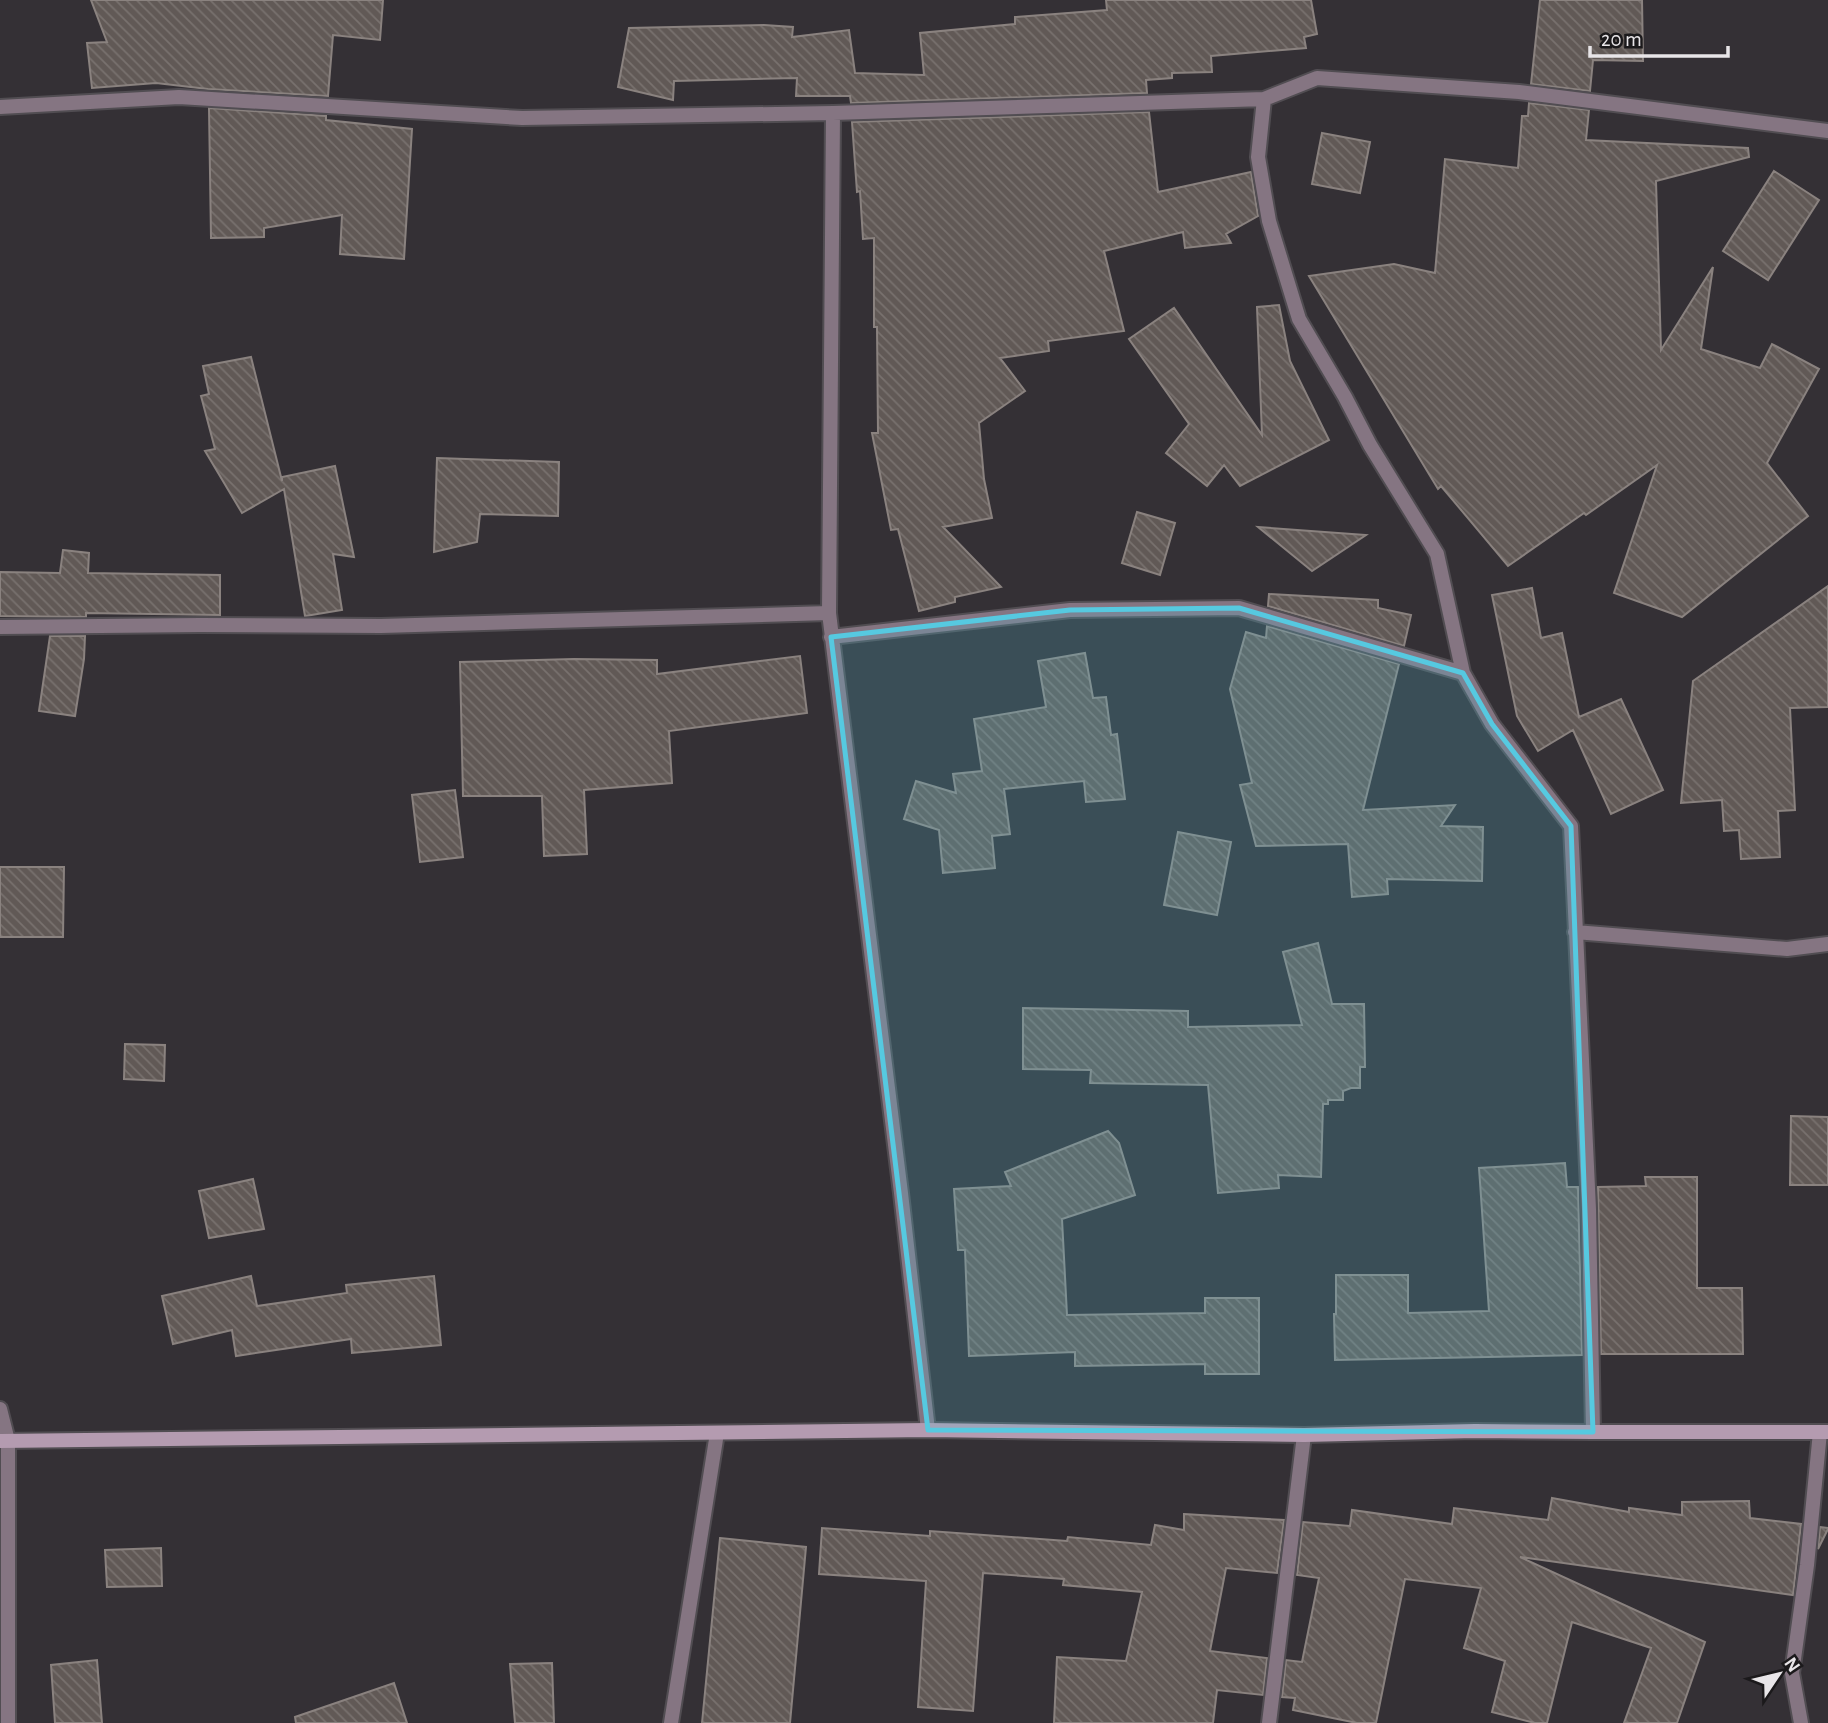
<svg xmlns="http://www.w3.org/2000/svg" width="1828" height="1723" viewBox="0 0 1828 1723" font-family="'Alegreya Sans',sans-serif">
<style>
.building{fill:url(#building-back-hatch);stroke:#8a827f;stroke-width:2}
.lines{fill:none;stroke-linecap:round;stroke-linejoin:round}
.street-casing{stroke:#514d52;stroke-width:18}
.secondary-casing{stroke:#514d52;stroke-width:18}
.street{stroke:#857582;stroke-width:14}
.secondary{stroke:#b49bb0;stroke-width:14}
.marked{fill:#56c9e0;fill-opacity:0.2;stroke:#56c9e0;stroke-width:5;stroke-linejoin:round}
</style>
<defs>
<pattern id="building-back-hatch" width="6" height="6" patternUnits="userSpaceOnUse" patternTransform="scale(1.75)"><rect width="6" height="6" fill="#615956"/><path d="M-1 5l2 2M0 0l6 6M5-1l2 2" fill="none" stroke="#78716e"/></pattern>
</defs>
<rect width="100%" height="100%" fill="#343035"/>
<!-- building -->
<path class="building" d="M91 0H383L380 40 333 35 328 96 208 89 156 83 92 88 87 43 107 42Z
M1106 0H1311L1317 34 1304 37 1306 48 1211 56 1212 72 1172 73V78L1146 80 1147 93 851 103 850 96H796L797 78 674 81 673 100 618 87 629 28 764 25 793 27 792 37 849 30 855 73 924 75 920 33 1015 24V17L1107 10Z
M1540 0H1642L1643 61 1593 60 1590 91 1531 84Z
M1529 103 1589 110 1586 140 1748 148 1749 157 1656 181 1661 350 1713 267 1701 349 1760 368 1772 344 1819 369 1767 463 1808 516 1682 617 1614 593 1657 465 1586 515 1584 513 1508 566 1441 486 1438 489 1309 276 1394 264 1435 273 1445 159 1518 168 1522 116H1528Z
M209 108 326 116V120L412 129 404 259 340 254 342 215 264 228V237L211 238Z
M1149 112 1158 192 1251 172 1258 216 1226 234 1231 243 1185 248 1183 232 1104 251 1124 331 1048 341 1049 351 1000 358 1025 391 979 423 984 479 992 518 943 527 1001 587 955 597V602L919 611 898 529 891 530 872 433H878L877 327H874V238L863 239 860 191 857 192 852 122Z
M1322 133 1370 142 1360 193 1312 184Z
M1774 171 1819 200 1768 280 1723 251Z
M1279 305 1290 361 1329 440 1240 486 1224 465 1207 486 1166 453 1189 424 1129 339 1174 308 1262 435 1257 307Z
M251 357 282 481V477L335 466 354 557 333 554 342 610 305 616 284 489 242 513 205 451 215 449 201 396 209 394 203 366Z
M437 458 559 462 558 516 480 514 477 542 434 552Z
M1137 512 1175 523 1160 575 1122 563Z
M1258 527 1366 535 1312 571Z
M63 550 89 553 88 573 220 575V615L86 613V617L0 616V572L60 573Z
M1828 586V707L1790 708 1795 810 1778 811 1780 857 1741 859 1739 830 1724 831 1722 800 1681 803 1693 681Z
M1532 588 1541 638 1562 633 1579 717 1621 699 1663 790 1611 814 1573 730 1538 751 1517 716 1492 595Z
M1269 594 1378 600V608L1411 615 1404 646 1268 606Z
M1267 626 1399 664 1363 810 1455 805 1441 826 1483 827 1482 881 1387 879 1388 894 1352 897 1348 844 1256 846 1240 785 1252 783 1230 689 1246 632 1266 638Z
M50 636H85L84 659 75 716 39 711Z
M1085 653 1093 698 1106 697 1111 735 1117 734 1125 799 1086 802 1084 781 1004 789 1010 834 992 836 995 868 943 873 939 830 904 819 916 781 956 793 953 774 982 771 974 719 1046 707 1038 661Z
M800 656 807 713 669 731 672 783 584 790 587 854 544 856 542 796H463L460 662 574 659 657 660V674Z
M455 790 463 857 420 862 412 795Z
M1178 832 1231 842 1217 915 1164 905Z
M0 867H64L63 937H0Z
M1318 943 1332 1004H1364L1365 1067H1360V1088H1351L1343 1091V1100H1328V1104H1323L1321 1177 1278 1175 1279 1188 1218 1193 1208 1085 1090 1083 1091 1070 1023 1069V1008L1188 1011V1027L1302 1025 1283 952Z
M125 1044 165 1045 164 1081 124 1079Z
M1791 1116 1828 1117V1185H1790Z
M1108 1131 1119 1143 1135 1195 1062 1219 1067 1315 1205 1313V1298H1259V1374H1205V1364L1075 1366V1352L969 1356 965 1250H958L954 1189 1011 1186 1005 1172Z
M1565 1163 1567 1187H1578L1582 1355 1335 1360 1334 1314H1336V1275H1408V1313L1489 1311 1479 1168Z
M1645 1177H1697V1288H1742L1743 1354H1601L1598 1187 1646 1186Z
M253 1179 264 1229 209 1238 199 1191Z
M251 1276 257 1306 347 1293 346 1285 434 1276 441 1345 352 1353 351 1339 236 1356 232 1330 173 1344 162 1296Z
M1552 1498 1629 1512V1508L1682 1515V1502L1749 1501 1750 1518 1801 1524 1793 1595 1520 1557 1705 1642 1677 1723H1624L1651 1648 1572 1622 1547 1723H1535L1492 1712 1505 1661 1464 1648 1481 1588 1405 1579 1376 1723H1357L1293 1710 1295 1698 1282 1697 1286 1660 1302 1662 1319 1578 1297 1575 1303 1522 1350 1526 1352 1510 1452 1524 1454 1508 1548 1520Z
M1184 1514 1284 1520 1277 1573 1226 1568 1210 1651 1267 1658 1263 1695 1217 1690 1213 1723H1054L1057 1657 1126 1661 1142 1592 1063 1585 1064 1579 983 1573 973 1711 918 1707 926 1581 819 1574 822 1528 930 1536V1531L1067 1541 1068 1537 1151 1545 1155 1525 1184 1530Z
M1820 1527 1828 1528V1529L1818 1549Z
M720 1538 806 1547 790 1723H702Z
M161 1548 162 1586 107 1587 105 1550Z
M97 1660 102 1723H55L51 1665Z
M552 1663 554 1723H515L510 1664Z
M394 1683 407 1723H296L295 1717Z"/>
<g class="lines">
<defs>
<path id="street" d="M1264 99 1258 157 1269 221 1299 319 1345 397 1370 445 1437 554 1463 673
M0 107 179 97 522 118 833 113 1264 99 1317 78 1519 92 1828 131
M833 113 829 613 901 1193 928 1430
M0 627 200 625 381 626 829 613
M831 637 1070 610 1239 608 1463 673 1492 724 1571 826 1589 1209 1593 1432
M1575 932 1787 949 1828 944
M0 1409 8 1441V1723
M671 1723 717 1433
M1269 1723 1304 1435
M1801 1723 1792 1673 1807 1565 1820 1432"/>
<path id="secondary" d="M0 1441 928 1430 1304 1435 1475 1431 1593 1432H1828"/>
</defs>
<!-- street casing -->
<use href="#street" class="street-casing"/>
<!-- secondary casing -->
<use href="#secondary" class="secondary-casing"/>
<!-- street -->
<use href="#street" class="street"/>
<!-- secondary -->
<use href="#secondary" class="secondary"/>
</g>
<!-- marked area -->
<path class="marked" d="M1239 608 1463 673 1492 724 1571 826 1593 1432 928 1430 831 637 1070 610Z"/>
<!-- north arrow -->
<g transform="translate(1779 1674) rotate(55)" stroke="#1b191b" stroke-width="5" paint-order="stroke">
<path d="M0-5L12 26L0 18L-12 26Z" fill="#e8e5e8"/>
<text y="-10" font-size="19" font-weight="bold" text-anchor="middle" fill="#e8e5e8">N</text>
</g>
<!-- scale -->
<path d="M1590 46v10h138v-10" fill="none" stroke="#e8e5e8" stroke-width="3.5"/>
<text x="1601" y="46" font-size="21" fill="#e8e5e8" stroke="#1b191b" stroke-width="5" paint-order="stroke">20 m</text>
</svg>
